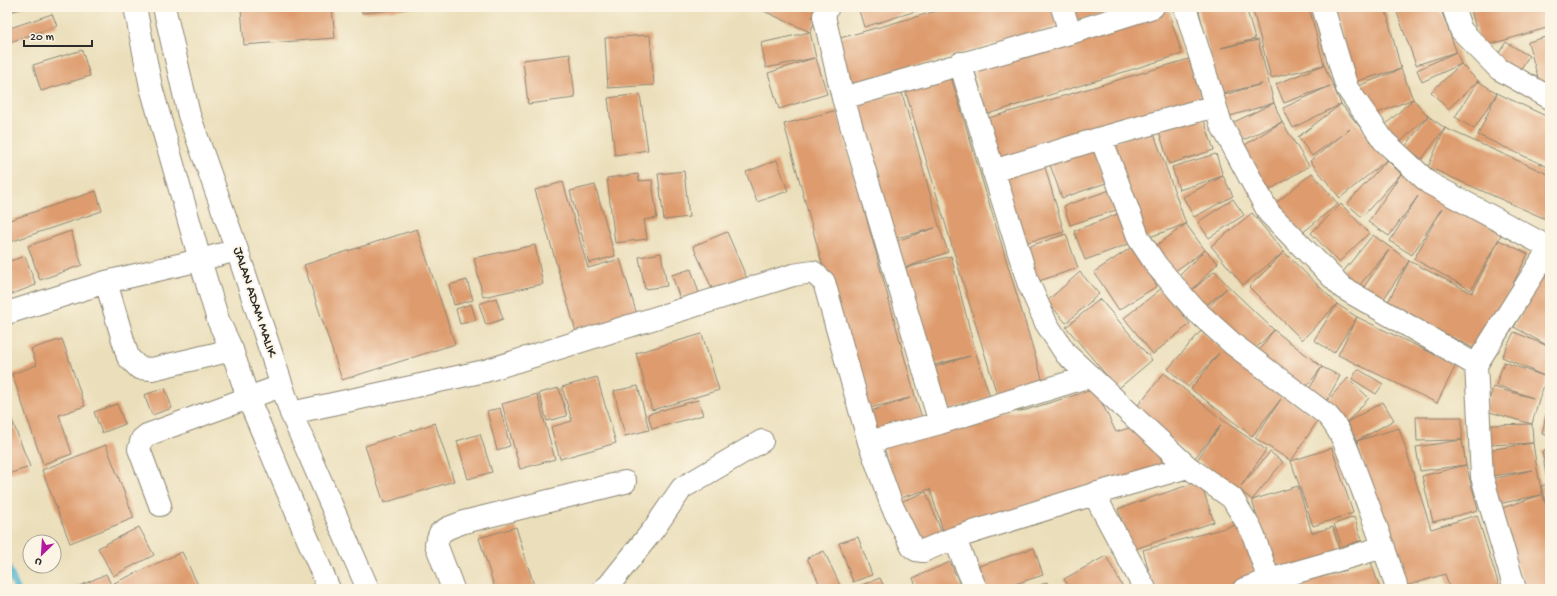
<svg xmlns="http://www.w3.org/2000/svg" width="1557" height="596" viewBox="0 0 1557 596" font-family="'Gochi Hand',sans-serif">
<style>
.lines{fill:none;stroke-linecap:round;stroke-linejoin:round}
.stream{stroke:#52b6d0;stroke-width:7}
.building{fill:#de9c6e}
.minor-casing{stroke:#8b8573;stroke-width:24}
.major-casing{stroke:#8b8573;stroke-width:24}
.minor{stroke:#fff;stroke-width:22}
.major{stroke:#fff;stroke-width:22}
.labels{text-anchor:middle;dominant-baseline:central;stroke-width:4;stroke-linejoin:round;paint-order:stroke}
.street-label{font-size:14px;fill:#2b2b2b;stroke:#fcf5e5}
</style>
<rect width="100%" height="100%" fill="#fcf5e5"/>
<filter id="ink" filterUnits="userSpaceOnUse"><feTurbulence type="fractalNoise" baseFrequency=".025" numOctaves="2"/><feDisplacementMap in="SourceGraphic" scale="8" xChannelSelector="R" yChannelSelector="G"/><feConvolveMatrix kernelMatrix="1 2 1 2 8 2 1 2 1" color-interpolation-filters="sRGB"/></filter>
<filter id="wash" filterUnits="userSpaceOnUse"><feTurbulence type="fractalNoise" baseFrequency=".012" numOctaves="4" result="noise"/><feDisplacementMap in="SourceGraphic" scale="16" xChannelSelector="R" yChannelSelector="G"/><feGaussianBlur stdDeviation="0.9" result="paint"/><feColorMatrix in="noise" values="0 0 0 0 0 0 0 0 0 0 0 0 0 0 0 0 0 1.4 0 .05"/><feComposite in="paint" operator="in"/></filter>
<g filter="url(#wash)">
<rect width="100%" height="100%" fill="#ebdfbb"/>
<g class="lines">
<!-- stream -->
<path class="stream" d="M7 566 17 589"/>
</g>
<g id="blocks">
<!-- building -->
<path class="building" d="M7 7H26L7 13Z
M256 7H332L335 38 244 45 241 8Z
M361 7H414V8L362 13Z
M755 7H822L810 32Z
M858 7H929L864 27Z
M951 7H1052L1057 26 846 86 833 40Z
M1067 7H1124L1072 22Z
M1165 7H1167L1182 54 988 114 973 66Z
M1198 7H1246L1255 39 1221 48 1258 40 1274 103 1227 117 1221 96 1262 84 1219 94Z
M1252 7H1309L1324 65 1341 104 1293 128 1283 108 1330 86 1284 103 1276 84 1324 65 1271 78Z
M1334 7H1385L1401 69 1413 99 1370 116 1358 86 1401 69 1353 82Z
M1395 7H1440L1461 64 1422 82 1417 70 1456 52 1416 65Z
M1481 7H1550V27L1481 47 1471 10Z
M52 14 57 26 7 43V29Z
M810 32 816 58 827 94 779 109 768 73 814 58 766 68 761 43Z
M650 35 654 85 608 88 605 38Z
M1550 36V86L1541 89 1528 42Z
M1506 42 1529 56 1518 73 1495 59Z
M82 50 90 76 41 91 33 65Z
M570 54 575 98 528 104 523 60Z
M1189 59 1202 102 998 162 985 119Z
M1461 64 1478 81 1448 109 1431 92Z
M951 77 1044 385 998 398 905 90Z
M1478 81 1497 93 1474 129 1455 117Z
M902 93 939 226 948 252 902 269 951 256 976 354 990 397 941 413 927 369 970 356 925 367 890 243 935 228 889 240 851 106Z
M1497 93 1550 118V168L1478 135Z
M640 94 648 150 615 155 608 98Z
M1413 99 1428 116 1398 144 1383 127Z
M1274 103 1282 122 1309 166 1266 192 1240 148 1282 122 1239 142 1230 124Z
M1341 104 1387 160 1401 174 1422 188 1502 233 1471 290 1414 259 1442 208 1412 255 1390 241 1418 196 1389 236 1368 222 1401 174 1362 217 1347 204 1387 160 1340 198 1310 161 1350 129 1312 156 1298 137Z
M837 110 915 396 923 421 873 437 865 413 910 398 862 410 784 124Z
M1202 114 1214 150 1169 164 1158 128Z
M1428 116 1445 128 1422 159 1405 147Z
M1152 128 1186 224 1205 250 1168 276 1150 250 1186 224 1144 239 1110 143Z
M1445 128 1550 175V215L1548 220 1428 167Z
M1093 147 1106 183 1062 198 1049 162Z
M1216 154 1223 176 1233 196 1194 217 1183 197 1223 176 1179 190 1172 167Z
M777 160 788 191 757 202 746 172Z
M1044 164 1064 232 1021 244 1001 176Z
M684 171 689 217 664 220 658 174Z
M1312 173 1338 204 1301 234 1276 203Z
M638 174 639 181 652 180 657 218 644 220 647 239 615 243 607 178Z
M563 182 588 268 620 259 638 318 577 335 535 190Z
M595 185 615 256 589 263 570 191Z
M1110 190 1116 210 1070 225 1064 206Z
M96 191 102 211 7 243V221Z
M1233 199 1244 215 1209 238 1198 222Z
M1341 204 1369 233 1339 262 1311 233Z
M1252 213 1284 252 1243 285 1211 246Z
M1118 214 1129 244 1085 260 1074 231Z
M417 229 455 344 342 380 304 265Z
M71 231 82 265 40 280 28 246Z
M727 232 748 281 715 295 693 246Z
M1066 234 1078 268 1033 283 1021 249Z
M1373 235 1409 261 1381 303 1362 290 1389 250 1358 287 1342 273Z
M1499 240 1528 254 1479 351 1387 304 1409 261 1472 293Z
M535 245 543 284 483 297 474 258Z
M1132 247 1157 286 1119 310 1094 272Z
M1205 250 1218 263 1191 291 1215 271 1229 287 1274 330 1322 367 1304 390 1256 354 1274 330 1252 352 1207 309 1227 288 1203 308 1176 279Z
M1284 252 1337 304 1302 340 1249 287Z
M661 253 667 286 645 289 639 257Z
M25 256 36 285 7 296V262Z
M691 269 702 302 683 308 672 275Z
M1080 272 1099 294 1066 323 1047 301Z
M1542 275 1550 279V347L1514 327Z
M467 280 473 300 454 305 449 285Z
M1162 288 1190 324 1153 354 1124 318Z
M496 298 503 319 486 325 479 304Z
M1100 299 1152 360 1118 389 1066 327Z
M471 304 476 320 460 324 456 309Z
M1337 304 1357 317 1334 353 1314 340Z
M1357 317 1456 365 1437 403 1338 355Z
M1201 331 1222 349 1283 396 1319 419 1291 461 1255 438 1281 399 1252 436 1191 389 1219 353 1188 387 1168 369Z
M1514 332 1550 347V369L1539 399 1532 424 1533 443 1537 469 1542 494 1550 517V589H1526L1499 509 1541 495 1498 504 1492 479 1533 470 1492 476 1488 450 1533 443 1490 445 1489 425 1532 424 1486 411 1493 387 1533 398 1496 385 1504 362 1544 376 1502 357Z
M702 334 719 390 652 410 636 353Z
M62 339 85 406 59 415 72 454 43 464 12 374 37 365 31 349Z
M1322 367 1340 376 1325 403 1307 393Z
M1358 369 1383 384 1376 394 1352 379Z
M1164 373 1224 421 1266 450 1241 486 1270 452 1283 462 1252 500 1298 486 1312 533 1333 527 1341 556 1274 575 1252 500 1239 489 1197 460 1221 425 1195 458 1134 410Z
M597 377 616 443 560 459 551 427 572 421 562 387Z
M1348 378 1369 398 1347 422 1383 402 1394 420 1357 441 1347 422 1325 403Z
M638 386 649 430 625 436 614 391Z
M165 388 172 408 152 415 144 395Z
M559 388 567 416 547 421 539 393Z
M1095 389 1116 432 1129 428 1158 448 1164 469 945 537 930 489 900 498 883 445 999 414 1026 410Z
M537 394 555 459 520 469 502 404Z
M698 400 703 415 652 429 648 414Z
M117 404 125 424 102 433 94 412Z
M7 407 30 467 8 474 7 470Z
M500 408 510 446 497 450 487 411Z
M1546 415 1550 416V436L1542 434Z
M1416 417H1462V440L1417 441Z
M435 423 454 481 384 503 365 446Z
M1399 428 1431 529 1477 515 1500 589H1450L1445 574 1403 587 1357 441Z
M480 434 492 472 468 479 457 441Z
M1462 440 1466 465 1420 471 1416 447Z
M106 445 134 518 70 543 42 470Z
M1332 448 1353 513 1313 526 1291 461Z
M1550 450V474L1546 475 1542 451Z
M1466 465 1478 510 1433 522 1422 476Z
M1200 481 1214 522 1132 550 1118 509Z
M1550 483V513L1541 486Z
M926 492 944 539 918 549 900 502Z
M1354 517 1362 540 1342 547 1334 524Z
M1243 523 1258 578 1219 589H1154L1143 550Z
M139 527 154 555 113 576 98 548Z
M516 527 535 589H495L479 538Z
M858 537 872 575 853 582 839 543Z
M1034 548 1043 575 1000 589H987L979 566Z
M824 551 840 585 831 589H822L807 558Z
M182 552 200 589H117L114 583Z
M1106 556 1124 589H1070L1064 579Z
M950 562 962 589H917L913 578Z
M1371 562 1380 589H1276L1304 579 1322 577Z
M106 574 113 589H73Z
M880 578 885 589H852Z
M1047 582 1050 589H1032Z"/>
</g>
</g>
<g filter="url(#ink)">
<use href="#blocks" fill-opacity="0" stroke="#8b8573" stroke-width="1"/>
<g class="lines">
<defs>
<path id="minor" d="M828 7 824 16 843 98 940 423
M1062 7 1070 33
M1185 7 1221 124 1269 213 1343 288 1476 365
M1323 7 1347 88 1384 141 1429 183 1550 248
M1453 7 1461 30 1499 69 1550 98
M960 63 1028 282 1046 323 1066 354 1188 467 1232 498 1252 531 1269 580
M843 98 1070 33 1153 7
M1101 138 1215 106
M993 171 1101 138 1139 239 1157 266 1194 309 1234 345 1327 415C1343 432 1350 457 1358 478 1372 515 1386 551 1397 589
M200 260 106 282 128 357 139 368 152 369 232 350
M7 313 106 282
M291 413 485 371 793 275 813 272 824 282 869 442 892 506 912 547 916 550 923 551 954 538 1094 494 1188 467
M869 442 940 423 1090 376
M1094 494 1145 589
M160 505 139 449 142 439 147 435 248 398
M954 538 976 589
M453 589 436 544 440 533 448 528 464 522 625 482
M604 589 609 585 653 530 682 488 762 441
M1244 589 1269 580 1384 547
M1515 589 1482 477 1476 365 1550 247"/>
<path id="major" d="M135 7 151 87 200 260 218 320 232 350 248 398 329 589
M164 7 189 115 237 250 291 413 368 589
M200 260 237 250
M248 398 281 386"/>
</defs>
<!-- minor casing -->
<use href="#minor" class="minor-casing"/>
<!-- major casing -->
<use href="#major" class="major-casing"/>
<!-- minor -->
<use href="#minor" class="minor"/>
<!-- major -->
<use href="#major" class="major"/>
</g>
</g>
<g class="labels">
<!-- street labels -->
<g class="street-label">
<text transform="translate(254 302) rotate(72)">JALAN ADAM MALIK</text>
</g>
</g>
<!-- margin -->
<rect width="1557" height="596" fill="none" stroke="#fcf5e5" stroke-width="24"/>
<!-- north arrow -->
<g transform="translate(42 554) rotate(205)"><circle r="19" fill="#fcf5e5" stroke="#a8a49b"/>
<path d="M0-3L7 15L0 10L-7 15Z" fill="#b5179e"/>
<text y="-6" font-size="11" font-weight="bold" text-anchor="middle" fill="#2b2b2b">U</text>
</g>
<!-- scale -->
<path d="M24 40v6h68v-6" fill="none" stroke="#2b2b2b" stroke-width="2"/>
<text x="30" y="40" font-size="12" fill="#2b2b2b" stroke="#fcf5e5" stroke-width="3" paint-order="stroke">20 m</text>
</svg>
